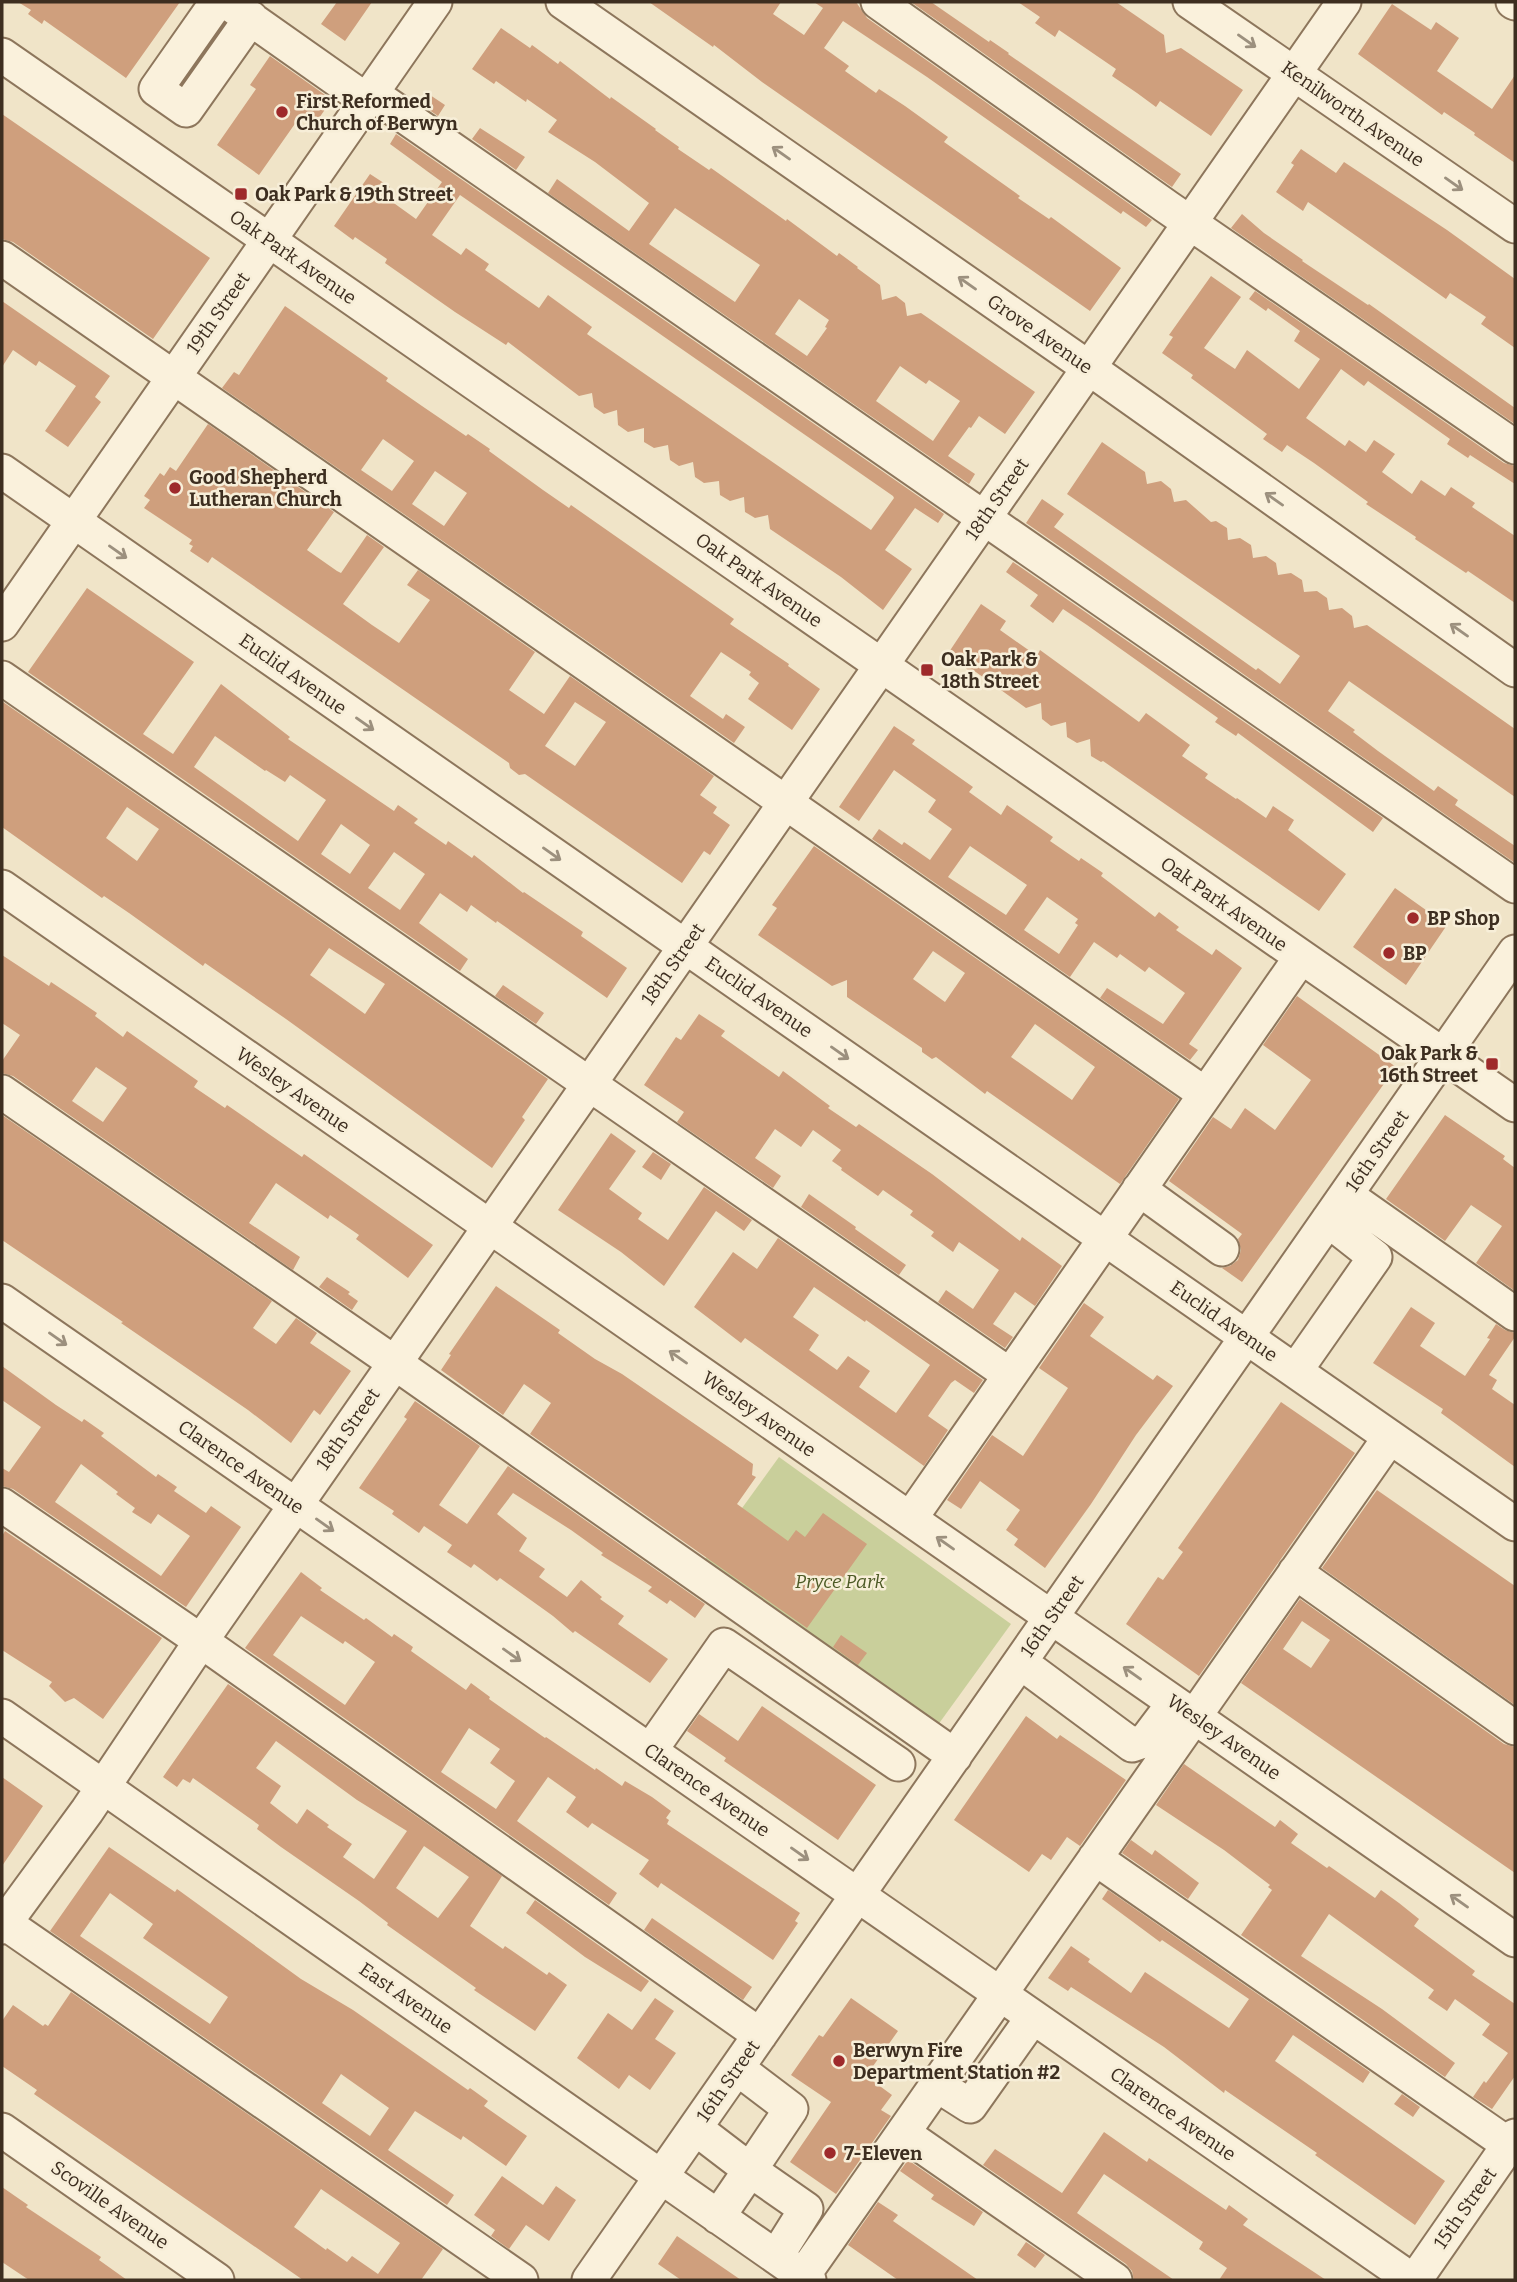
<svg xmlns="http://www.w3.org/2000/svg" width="1517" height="2282" viewBox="0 0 1517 2282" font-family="Bitter,serif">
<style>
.green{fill:#c9cf9b}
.building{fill:#cf9f7d;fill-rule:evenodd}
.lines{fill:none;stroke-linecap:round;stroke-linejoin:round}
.minor-casing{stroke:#8d765c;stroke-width:37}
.minor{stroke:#faf1dc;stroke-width:33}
.oneway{stroke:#9c907e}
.poi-dot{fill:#9e2a2b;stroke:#f7eed8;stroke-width:2.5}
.labels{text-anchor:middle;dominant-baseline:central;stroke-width:5;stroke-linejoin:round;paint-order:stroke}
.poi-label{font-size:19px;font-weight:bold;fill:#3d2e20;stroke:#f7eed8;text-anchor:start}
.street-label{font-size:19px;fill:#3d2e20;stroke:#f7eed8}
.park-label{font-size:19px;font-style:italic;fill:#4d5a26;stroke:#f7eed8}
</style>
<rect width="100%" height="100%" fill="#f0e4c8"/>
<!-- green -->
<path class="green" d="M779 1457 1011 1624 935 1729 703 1562Z"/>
<!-- building -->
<path class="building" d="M18 2H180L126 78 44 20 42 24 28 14 31 10Z
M337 2H372L345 41 321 24Z
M649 2H781L773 14 804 35 823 8 814 2H856L867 18 1152 220 1146 227 1123 211 1121 214 927 77 843 21 824 48 849 66 845 71 876 93 879 89 905 106 948 137 944 142 1020 196 1018 198 1049 219 1051 217 1121 268 1090 311 762 82 714 45 713 47Z
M911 2H931L989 42 990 40 1009 53 1008 54 1181 174 1172 187Z
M1018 2H1116L1164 35 1166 53 1181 48 1243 90 1211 136 1160 101 1156 107 1137 93 1112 76 1116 69 1059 30 1055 37 1035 23 1040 17Z
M1392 4 1431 30 1436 22 1459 38 1437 71 1492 109 1515 75V163L1474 135 1475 133 1444 112 1442 115 1358 54Z
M501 28 530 48 532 45 558 64 560 61 610 99 611 97 656 129 655 130 679 147 678 149 709 170 711 168 786 221 787 219 837 256 839 253 858 267 857 268 880 285 882 300 896 296 905 303 907 316 921 313 1035 392 1005 434 979 416 971 428 969 427 948 456 975 474 969 484 548 193 557 179 629 231 649 203 595 162 548 132 557 120 527 99 526 102 496 81 494 84 472 69ZM675 208 760 265 735 302 649 244ZM799 299 829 320 825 327 827 328 807 356 775 334ZM900 366 926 384 929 380 960 401 933 441 876 401Z
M270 56 328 97 324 102 328 105 313 127 299 118 259 175 217 145 256 89 250 85Z
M427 93 445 105 438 116 419 103Z
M2 114 210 258 153 339 13 242 2 239Z
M480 128 525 157 516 170 472 139Z
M396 134 944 514 938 523 915 508 885 550 912 569 883 610 841 577 770 529 768 515 755 518 745 512 744 497 730 501 720 495 719 481 704 483 695 477 693 462 679 466 670 460 668 445 654 448 644 442V428L628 432 618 425 617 410 604 414 594 407 592 393 579 396 508 342 506 345 455 312 385 263 387 259 355 237 353 240 334 226 370 174 390 187 384 196 416 219 442 182 390 144ZM460 195 893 496 894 498 871 530 587 334 592 327 548 295 539 308 485 270 489 264 466 248 461 255 432 235Z
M1301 149 1336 173 1344 162 1447 230 1515 279V348L1481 324 1486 317 1450 293 1446 299 1308 202 1303 211 1276 192 1294 165 1291 163Z
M1242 214 1264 233 1303 260 1302 261 1368 305 1369 304 1515 408V424L1231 228Z
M1211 276 1241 297 1204 348 1235 369 1247 350 1299 389 1320 359 1294 341 1300 331 1268 308 1266 311 1249 299 1255 291 1504 463 1515 466V484L1470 455 1468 458 1447 444 1450 439 1368 381 1364 386 1341 369 1306 418 1345 446 1349 440 1366 452 1374 440 1395 454 1382 472 1412 494 1421 480 1445 496 1451 487 1475 503 1472 507 1515 536V603L1468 571 1466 573 1415 539 1416 537 1366 504 1368 502 1314 463 1287 445 1282 452 1263 439 1267 434 1191 378 1193 375 1162 353 1173 337 1169 335Z
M2 301 110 376 95 397 101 402 68 447 45 431 76 386 39 361 36 366 13 350 2 367Z
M285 306 388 378 386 381 422 406 466 436 468 434 490 449 489 451 543 490 569 508 571 505 734 619 730 624 789 664 788 666 820 689 792 730 748 699 759 683 749 675 751 672 721 652 690 696 723 719 726 714 745 727 734 743 222 388 234 372 239 375ZM383 439 414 461 392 491 361 470ZM435 471 467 493 444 526 412 504Z
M208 424 334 512 307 550 337 571 341 573 367 535 384 547 343 604 372 625 399 643 430 600 407 585 418 570 535 652 509 690 544 714 570 676 714 776 700 795 717 807 713 813 730 825 710 855 704 851 682 883 525 774 519 775 510 768 509 763 212 557 208 563 190 551 193 546 189 544 192 540 144 508 150 500 144 496 160 473 164 476 170 467 176 471ZM575 702 606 722 575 766 545 746Z
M1102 442 1145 472 1147 484 1161 481 1171 489 1174 502 1186 500 1211 522 1216 521 1227 528 1228 540 1240 538 1251 545 1253 558 1266 556 1276 563 1278 575 1291 573 1302 580 1304 592 1317 591 1327 598 1329 610 1342 608 1352 616 1354 628 1367 625 1515 729V797L1349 681 1328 711 1355 730 1353 732 1378 751 1434 791 1438 786 1458 800 1455 805 1515 846V863L1026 523 1042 499 1064 514 1054 527 1256 670 1258 668 1280 684 1300 656 1067 494Z
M1013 562 1383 818 1373 832 1238 733 1236 736 1215 722 1218 718 1087 625 1063 609 1053 623 1030 606 1038 595 1006 572Z
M87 588 194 662 143 734 173 754 221 684 290 737 288 739 394 811 398 805 418 819 414 823 446 845 448 841 472 858 474 855 523 893 524 892 583 932 581 936 627 968 607 998 497 921 496 923 471 905 467 912 440 893 419 923 468 959 460 971 28 672ZM215 736 265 771 266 770 285 782 290 775 326 800 298 841 194 767ZM341 824 370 845 350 874 321 854ZM394 852 425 874 400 910 368 888Z
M981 604 1006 621 1000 630 1037 656 1040 650 1139 722 1146 713 1190 745 1182 756 1208 774 1205 778 1236 799 1237 798 1266 818 1273 806 1294 820 1288 830 1346 874 1319 911 1103 761 1101 762 1091 756 1090 739 1077 743 1067 737 1066 722 1051 726 1042 719 1041 703 1026 708 973 670 971 672 947 655Z
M3 702 548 1079 522 1117 525 1120 492 1168 286 1019 205 963 203 966 129 913 104 896 102 898 2 827ZM127 807 159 829 137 861 106 838ZM329 948 385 984 365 1014 310 975Z
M894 726 915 740 912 744 973 787 969 792 1001 815 1007 805 1053 837 1050 841 1079 861 1081 858 1103 873 1101 876 1155 917 1159 912 1179 927 1176 930 1212 955 1216 949 1242 968 1189 1044 1198 1050 1190 1060 1100 998 1107 988 1163 1024 1185 993 1149 967 1145 972 1120 954 1117 958 1094 942 1070 977 872 839 879 829 902 845 904 842 930 860 952 829 928 812 936 800 894 770 859 821 839 807ZM970 846 1027 885 1006 915 948 877ZM1047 897 1078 919 1075 923 1078 925 1059 954 1024 930Z
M814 846 1179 1099 1120 1184 987 1091 985 1094 936 1057 932 1059 922 1052V1048L847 997V980L832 986 758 935 777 908 772 905ZM933 951 965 973 945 1002 913 979ZM1035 1024 1095 1067 1072 1100 1011 1057Z
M1395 888 1447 925 1406 985 1353 947Z
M2 955 49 986 51 982 78 1000 97 1013 95 1016 123 1037 127 1031 198 1081 194 1087 225 1108 227 1105 302 1157 304 1154 433 1245 408 1278 356 1239 359 1235 330 1215 328 1219 276 1183 249 1223 300 1257 293 1270 13 1076 2 1073V1061L20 1035 2 1023ZM96 1067 127 1088 103 1122 72 1101Z
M503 985 544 1013 536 1024 495 996Z
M1297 996 1396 1067 1242 1282 1222 1268 1230 1266 1238 1260 1241 1250 1238 1239 1242 1234 1169 1181 1213 1117 1231 1129 1245 1108 1275 1130 1311 1080 1263 1045Z
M699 1014 725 1031 721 1036 779 1077 783 1071 830 1106 828 1108 856 1127 859 1124 932 1174 1020 1241 1022 1237 1062 1266 1035 1306 1015 1292 993 1324 1013 1337 1005 1348 938 1302 946 1290 973 1309 999 1270 959 1242 953 1252 931 1236 934 1232 910 1215 913 1211 883 1190 878 1196 841 1170 842 1168 832 1161 841 1150 813 1130 801 1147 775 1129 755 1158 781 1176 773 1188 677 1122 684 1112 644 1085 676 1037 681 1040Z
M2 1115 272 1301 253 1328 276 1344 296 1318 317 1333 310 1343 351 1371 320 1415 314 1410 291 1443 248 1410 121 1323 123 1322 2 1240Z
M1445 1115 1505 1156 1503 1159 1515 1168V1291L1476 1263 1502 1226 1471 1205 1445 1241 1386 1199Z
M611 1133 636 1151 609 1189 642 1213 638 1219 668 1240 704 1187 752 1220 744 1231 716 1211 664 1286 621 1252 558 1210Z
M653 1152 671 1164 661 1180 642 1167Z
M809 1194 856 1227 855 1229 906 1265 899 1275 801 1207Z
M778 1238 983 1380 974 1393 955 1380 951 1383 928 1416 948 1430 924 1466 745 1338 741 1343 694 1307 733 1252 757 1269ZM814 1287 865 1322 866 1320 930 1365 896 1413 859 1387 870 1371 848 1356 837 1370 809 1350 819 1335 793 1317Z
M327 1277 350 1292 348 1294 358 1301 352 1310 319 1287Z
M496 1286 560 1330 558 1333 595 1359 622 1374 753 1464 752 1475 756 1477 737 1504 788 1541 796 1530 805 1537 823 1513 867 1544 807 1628 530 1434 551 1403 524 1384 503 1415 441 1370 451 1355 449 1354Z
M1084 1303 1104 1317 1090 1336 1153 1380 1157 1375 1173 1386 1136 1435 1091 1504 1045 1568 1014 1545 1018 1539 1006 1530 1020 1510 980 1481 961 1509 947 1500 992 1435 1023 1456 1068 1388 1039 1368Z
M1411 1307 1435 1323 1420 1346 1465 1376 1490 1339 1487 1338 1496 1324 1505 1330 1515 1333V1337L1489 1375 1497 1380 1492 1389 1515 1405V1467L1441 1413 1443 1409 1373 1363Z
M2 1366 56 1405 82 1422 84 1419 104 1433 101 1436 156 1477 158 1474 177 1487 174 1491 206 1513 211 1506 241 1527 186 1607 13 1489 2 1486V1468L9 1472 41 1427 2 1400ZM81 1464 118 1492 116 1494 135 1508 132 1512 151 1524 158 1514 190 1536 161 1576 55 1502Z
M415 1401 480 1446 439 1505 467 1524 508 1466 705 1604 695 1618 670 1600 667 1604 648 1591 652 1587 601 1555 603 1553 571 1530 513 1493 497 1514 527 1538 519 1551 545 1569 539 1577 567 1597 581 1580 602 1597 600 1599 624 1616 618 1624 668 1659 650 1683 575 1631 573 1633 553 1616 500 1578 497 1581 474 1564 471 1568 447 1552 452 1545 424 1526 419 1533 392 1514 394 1511 359 1488 407 1419 404 1417Z
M1281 1402 1355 1453 1199 1676 1126 1624 1158 1577 1163 1580 1183 1552 1178 1548Z
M1377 1490 1515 1586V1705L1322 1568Z
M5 1531 162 1638 103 1719 74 1698 65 1702 49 1686 52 1682 2 1650V1536Z
M301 1572 322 1588 320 1590 364 1620 366 1618 392 1637 394 1634 413 1647 411 1651 466 1690 471 1683 490 1697 489 1699 545 1738 546 1737 595 1770 596 1768 622 1786 625 1781 652 1797 671 1811 666 1818 669 1820 667 1824 800 1913 795 1921 798 1923 773 1960 661 1883 658 1888 639 1874 649 1860 592 1823 588 1828 566 1812 576 1797 548 1777 517 1821 617 1893 609 1905 245 1648ZM301 1616 343 1644 345 1641 375 1662 345 1705 273 1655ZM469 1728 500 1749 490 1763 515 1781 496 1809 441 1772Z
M1300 1599 1504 1744 1515 1747V1873L1241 1683ZM1302 1621 1330 1640 1311 1668 1283 1649Z
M841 1635 867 1653 858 1665 833 1647Z
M228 1684 502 1876 470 1926 503 1949 505 1946 547 1975 549 1972 567 1985 535 2031 474 1990 476 1988 387 1925 388 1923 359 1901 281 1847 257 1829 259 1825 193 1778 190 1783 183 1779 177 1787 163 1777ZM276 1741 357 1800 407 1831 374 1879 343 1857 352 1844 327 1827 329 1825 307 1809 297 1824 270 1803 281 1786 256 1768ZM424 1846 469 1877 438 1918 396 1888Z
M762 1706 876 1785 838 1840 724 1761 726 1758 687 1731 699 1714 738 1741Z
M1026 1716 1057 1739 1060 1735 1126 1780 1080 1846 1067 1837 1051 1860 1042 1854 1029 1872 954 1820Z
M1184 1764 1275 1827 1280 1820 1298 1834 1291 1843 1327 1868 1329 1866 1375 1898 1381 1890 1399 1903 1419 1919 1414 1926 1475 1971 1472 1975 1515 2004V2076L1492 2109 1473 2097 1484 2081 1486 2083 1508 2053 1482 2035 1490 2024 1455 1999 1447 2011 1428 1998 1434 1990 1329 1914 1301 1956 1382 2009 1455 2063 1445 2077 1241 1935 1272 1890 1268 1887 1270 1885 1224 1850 1156 1805Z
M2 1777 43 1806 2 1866Z
M1131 1840 1152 1855 1155 1850 1199 1883 1188 1899 1122 1853Z
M109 1847 175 1892 177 1889 301 1979 353 2010 468 2090 470 2088 488 2101 484 2106 527 2136 506 2166 463 2136 461 2140 415 2111 388 2150 454 2195 447 2205 50 1931ZM110 1893 153 1924 143 1938 228 1997 210 2024 80 1936ZM341 2074 389 2108 370 2136 322 2103Z
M1108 1890 1370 2072 1363 2083 1293 2035 1275 2061 1445 2181 1415 2225 1315 2155 1317 2153 1225 2090 1224 2093 1164 2047 1071 1987 1068 1991 1048 1978 1071 1946 1090 1959 1088 1962 1131 1993 1145 1972 1229 2028 1249 1999 1162 1940 1160 1942 1102 1899Z
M535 1900 649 1981 641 1992 585 1957 526 1913Z
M652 1918 752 1987 743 2000 644 1930Z
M71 1992 443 2249 421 2280H303L34 2094 37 2090 2 2066V2021L13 2005 43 2026 45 2024 48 2026ZM321 2189 400 2243 378 2274 352 2256 347 2262 327 2248 326 2250 294 2227Z
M655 1998 674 2011 655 2039 676 2053 650 2090 629 2075 619 2089 577 2058 608 2013 632 2030Z
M851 1998 898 2031 866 2076 892 2095 881 2110 891 2116 836 2194 790 2162 831 2102 791 2075 819 2035 823 2037Z
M1402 2094 1420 2107 1413 2117 1394 2104Z
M1104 2132 1147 2162 1149 2158 1226 2210 1229 2205 1248 2219 1243 2225 1326 2280H1219L1227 2268 1199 2249 1203 2242 1104 2174 1077 2213 1174 2280H1134L1132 2271 1126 2264 983 2165 995 2149 1062 2193Z
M908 2160 983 2212 974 2226 931 2199 934 2195 900 2171Z
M502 2176 543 2205 556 2186 576 2200 549 2241 526 2225 509 2249 491 2236 495 2230 474 2215Z
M2 2187 28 2205 26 2207 101 2257 99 2260 127 2280H29L2 2262Z
M878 2202 898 2215 893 2221 978 2280H898L848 2245Z
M677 2236 741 2280H681L658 2264Z
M1026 2242 1045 2255 1035 2268 1017 2255Z"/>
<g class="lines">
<defs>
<path id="minor" d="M217 2 156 89 186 110 251 18
M563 2 1089 368 1515 670
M878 2 1167 207 1515 447
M1190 2 1515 226
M1513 2 1515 3
M234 7 366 100
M2 55 1515 1105
M371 93 1515 886
M2 258 1205 1094
M2 471 1515 1524
M2 624 435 2
M2 678 1010 1375
M2 887 1515 1940
M2 1092 395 1363 955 1756
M1139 1189 1222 1249
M1346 1195 1515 1314
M2 1301 1412 2280
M1296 1370 1375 1257 1328 1220
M2 1505 201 1641 760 2035
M910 1519 1301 957
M1295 1572 1515 1728
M1020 1662 1132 1745 1146 1740 1174 1703
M2 1716 809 2280
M650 1751 724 1645 898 1764
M1095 1858 1515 2149
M2 1921 521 2280
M2 1927 87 1811 201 1641 1344 2
M937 2085 970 2106 1033 2017
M695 2128 750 2170 791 2109 737 2068
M2 2130 217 2280
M903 2133 1115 2280
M718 2217 750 2170 806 2209 776 2257
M589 2280 1515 952
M800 2280 1390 1437
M1415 2280 1515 2136"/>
</defs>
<!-- minor casing -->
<use href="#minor" class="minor-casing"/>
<!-- minor -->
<use href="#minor" class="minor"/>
</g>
<!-- one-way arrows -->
<defs><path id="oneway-shaft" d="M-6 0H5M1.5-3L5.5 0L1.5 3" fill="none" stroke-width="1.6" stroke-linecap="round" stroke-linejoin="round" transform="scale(1.75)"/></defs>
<g class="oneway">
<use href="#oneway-shaft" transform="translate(1247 41) rotate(35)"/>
<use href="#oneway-shaft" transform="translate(781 153) rotate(-145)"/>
<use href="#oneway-shaft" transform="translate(1454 184) rotate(35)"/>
<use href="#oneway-shaft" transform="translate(967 283) rotate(-145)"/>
<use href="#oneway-shaft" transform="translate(1274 499) rotate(-145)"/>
<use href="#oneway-shaft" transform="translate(118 552) rotate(35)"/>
<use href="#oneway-shaft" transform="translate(1459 630) rotate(-145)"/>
<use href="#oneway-shaft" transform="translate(365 724) rotate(35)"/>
<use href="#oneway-shaft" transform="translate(552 854) rotate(35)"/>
<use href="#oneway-shaft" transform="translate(840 1053) rotate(35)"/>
<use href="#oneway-shaft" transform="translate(58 1339) rotate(35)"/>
<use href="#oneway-shaft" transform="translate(678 1357) rotate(-145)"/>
<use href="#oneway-shaft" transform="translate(325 1525) rotate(35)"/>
<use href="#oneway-shaft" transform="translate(945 1543) rotate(-145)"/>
<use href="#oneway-shaft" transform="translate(512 1655) rotate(35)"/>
<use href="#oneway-shaft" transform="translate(1132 1673) rotate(-145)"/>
<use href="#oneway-shaft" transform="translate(800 1854) rotate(35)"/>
<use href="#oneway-shaft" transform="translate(1459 1901) rotate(-145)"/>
</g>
<!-- markers -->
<g class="poi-dot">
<circle cx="282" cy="112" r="7"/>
<rect x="234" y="187" width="14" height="14" rx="3.5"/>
<circle cx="175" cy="488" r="7"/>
<rect x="920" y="663" width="14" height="14" rx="3.5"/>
<circle cx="1413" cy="918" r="7"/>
<circle cx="1389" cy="953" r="7"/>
<rect x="1485" y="1057" width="14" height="14" rx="3.5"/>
<circle cx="839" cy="2061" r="7"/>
<circle cx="830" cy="2153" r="7"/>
</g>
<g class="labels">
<!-- poi labels -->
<g class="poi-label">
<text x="296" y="101">First Reformed<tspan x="296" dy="22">Church of Berwyn</tspan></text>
<text x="255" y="194">Oak Park &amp; 19th Street</text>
<text x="189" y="477">Good Shepherd<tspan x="189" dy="22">Lutheran Church</tspan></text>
<text x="941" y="659">Oak Park &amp;<tspan x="941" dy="22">18th Street</tspan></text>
<text x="1427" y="918">BP Shop</text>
<text x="1403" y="953">BP</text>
<text x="1478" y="1053" text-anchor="end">Oak Park &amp;<tspan x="1478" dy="22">16th Street</tspan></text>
<text x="853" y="2050">Berwyn Fire<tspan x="853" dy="22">Department Station #2</tspan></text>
<text x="844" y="2153">7-Eleven</text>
</g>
<!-- street labels -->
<g class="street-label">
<text transform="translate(1353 114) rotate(35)">Kenilworth Avenue</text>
<text transform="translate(293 257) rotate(35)">Oak Park Avenue</text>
<text transform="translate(218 313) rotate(-55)">19th Street</text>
<text transform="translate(1040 334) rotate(35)">Grove Avenue</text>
<text transform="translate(997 499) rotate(-55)">18th Street</text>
<text transform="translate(759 580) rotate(35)">Oak Park Avenue</text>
<text transform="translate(293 674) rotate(35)">Euclid Avenue</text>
<text transform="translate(1224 904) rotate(35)">Oak Park Avenue</text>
<text transform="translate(673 964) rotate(-55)">18th Street</text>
<text transform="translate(759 997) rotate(35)">Euclid Avenue</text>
<text transform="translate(293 1090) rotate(35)">Wesley Avenue</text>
<text transform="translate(1377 1151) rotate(-55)">16th Street</text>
<text transform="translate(1224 1321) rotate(35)">Euclid Avenue</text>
<text transform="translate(759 1414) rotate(35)">Wesley Avenue</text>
<text transform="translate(348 1429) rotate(-55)">18th Street</text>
<text transform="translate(241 1467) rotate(35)">Clarence Avenue</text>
<text transform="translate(1052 1616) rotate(-55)">16th Street</text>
<text transform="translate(1224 1737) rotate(35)">Wesley Avenue</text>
<text transform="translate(707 1790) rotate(35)">Clarence Avenue</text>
<text transform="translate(406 1998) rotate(35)">East Avenue</text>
<text transform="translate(728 2081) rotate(-55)">16th Street</text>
<text transform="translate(1173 2114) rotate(35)">Clarence Avenue</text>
<text transform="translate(110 2205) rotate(35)">Scoville Avenue</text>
<text transform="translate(1465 2208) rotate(-55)">15th Street</text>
</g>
<!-- park labels -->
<g class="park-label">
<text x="840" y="1581">Pryce Park</text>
</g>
</g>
<!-- border -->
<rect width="1517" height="2282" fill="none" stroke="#3d2e20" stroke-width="7"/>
</svg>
